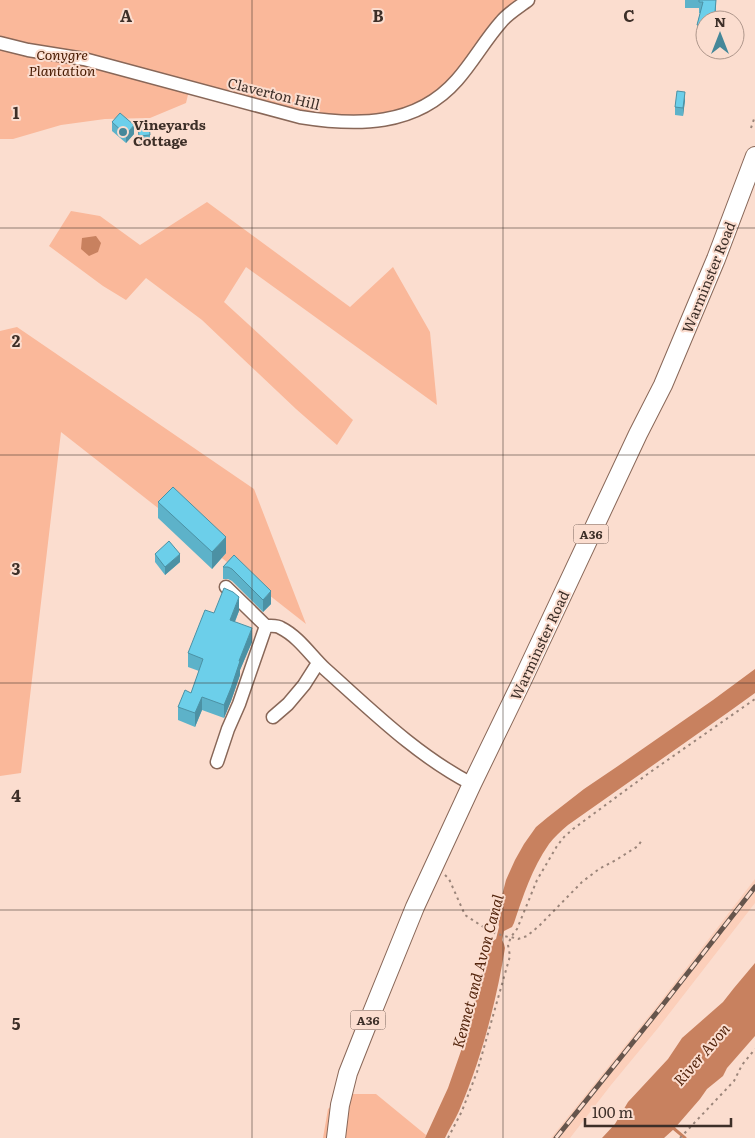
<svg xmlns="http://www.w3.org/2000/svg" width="755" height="1138" viewBox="0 0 755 1138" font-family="Literata,serif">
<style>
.built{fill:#fccfba}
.green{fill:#fab89a}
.water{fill:#c8815f}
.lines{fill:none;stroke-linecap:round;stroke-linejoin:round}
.stream{stroke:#c8815f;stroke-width:3}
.minor-casing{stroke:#886758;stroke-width:15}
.highway-casing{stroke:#886758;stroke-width:20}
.path{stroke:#9b857a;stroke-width:2;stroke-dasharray:2.5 4;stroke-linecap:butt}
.minor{stroke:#fff;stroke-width:12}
.highway{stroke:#fff;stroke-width:18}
.rail-casing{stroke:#66554c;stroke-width:5}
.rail{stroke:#fbddcf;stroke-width:3;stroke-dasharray:9;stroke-linecap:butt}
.wall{fill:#5db2c9}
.shaded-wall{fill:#4c91a4}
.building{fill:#6ccfea;stroke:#4c91a4}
.grid{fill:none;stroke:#3d2f28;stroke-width:1;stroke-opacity:0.55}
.poi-dot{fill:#458799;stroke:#fbddcf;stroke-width:2}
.labels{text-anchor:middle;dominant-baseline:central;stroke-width:4;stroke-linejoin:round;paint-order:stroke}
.shield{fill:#fbddcf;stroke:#76635a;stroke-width:1}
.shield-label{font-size:12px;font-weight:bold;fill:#3d2f28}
.park-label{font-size:14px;font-style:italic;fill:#481b02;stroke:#fbddcf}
.street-label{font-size:14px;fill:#3d2f28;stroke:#fbddcf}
.poi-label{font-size:14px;font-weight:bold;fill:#3d2f28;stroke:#fbddcf;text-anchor:start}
.water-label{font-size:15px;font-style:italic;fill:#54250d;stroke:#fbddcf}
.grid-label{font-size:16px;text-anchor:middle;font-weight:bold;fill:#3d2f28;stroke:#fbddcf;stroke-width:4;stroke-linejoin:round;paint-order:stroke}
</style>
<rect width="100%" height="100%" fill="#fbddcf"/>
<!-- built -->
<path class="built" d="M755 879V903L658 1028 611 1085 570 1138H551L657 1006Z"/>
<!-- green -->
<path class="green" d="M0 0H518L513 2 493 20 454 74 434 94 397 112 367 116 326 115 260 101 191 82 186 103 150 118 105 119 61 125 13 139H0Z
M207 202 350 307 393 267 430 332 437 405 246 267 224 302 353 420 337 445 296 409 202 320 146 278 126 300 103 286 49 246 71 211 100 216 140 245Z
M17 327 254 489 306 624 61 432 21 773 0 776V331Z
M346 1094H376L426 1135 425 1138H323L328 1109Z"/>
<!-- water -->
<path class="water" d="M96 236 101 243 98 252 89 256 81 249 82 238Z
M755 669V693L730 711 568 825C561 831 554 837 549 844 532 868 523 896 514 923L512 927 504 931 502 940 504 944 505 948C496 1003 481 1060 459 1111 455 1120 449 1129 445 1138H425L448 1088 462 1048 474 1006 488 944 496 939 499 927 497 915 506 880 515 860 524 844 536 827 548 817 584 789 618 766 713 700Z
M755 963V1036L727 1068 723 1076 707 1089 700 1099 674 1129 664 1138H602L615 1124 628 1102 668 1059 682 1038 723 1002 734 988Z"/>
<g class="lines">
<!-- stream -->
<path class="stream" d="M672 1127 685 1138"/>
<defs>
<path id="minor" d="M0 43 28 50 84 59 300 117C356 126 416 127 457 80 473 62 485 40 501 22 508 13 519 7 528 0
M226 587 266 626C271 626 277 625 281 628 299 637 311 656 325 669 371 710 416 755 472 784
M273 717 288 704 304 685 318 663
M217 762 228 729 239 704 266 626"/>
<path id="highway" d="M336 1138 340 1105 348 1073 367 1025 415 907 472 784 522 681 638 434 663 385 716 259 755 156"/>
</defs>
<!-- minor casing -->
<use href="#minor" class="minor-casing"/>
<!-- highway casing -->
<use href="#highway" class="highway-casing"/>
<!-- path -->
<path class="path" d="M751 128 755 116
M445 875 449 879 465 915 491 932 508 937H511L518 939 527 936 539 926 582 882 599 869 616 860 638 846 642 840
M448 1138 462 1111 477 1072 510 956 508 945 511 937 517 929 537 880 557 846 564 837 573 829 649 773 755 699
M680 1138 734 1081 742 1065 755 1049"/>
<!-- minor -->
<use href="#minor" class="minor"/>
<!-- highway -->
<use href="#highway" class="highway"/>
<defs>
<path id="rail" d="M556 1138 658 1011 755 887"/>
</defs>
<!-- rail casing -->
<use href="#rail" class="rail-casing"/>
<!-- rail -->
<use href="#rail" class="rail"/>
</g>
<!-- wall -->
<path class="wall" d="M685 0H716V12L718 20H705V38L697 36V25L700 13H699V8H685Z
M685 100 683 116 675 115V107Z
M112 122 134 134 126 143 112 131Z
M138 125 150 135V143L139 144Z
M158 502 226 553 212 569 158 518Z
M155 554 180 562 165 575 155 562Z
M234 555 271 604 263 612 232 581 228 579H223V567Z
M239 611 235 622 252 642 240 670V675L231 701 224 718 202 710 195 727 178 720V707L191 693 199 671 188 667V653L214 613Z"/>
<!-- shaded-wall -->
<path class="shaded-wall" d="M685 92V100L683 116V108Z
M134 125V134L126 143V135Z
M226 537V553L212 569V552Z
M180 554V562L165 575V567Z
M271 591V604L263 612V600Z
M239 597V611L230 633V620Z
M252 628V642L240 670V675L231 701 224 718V705L239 661Z
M202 697V710L195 727V713Z"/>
<!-- building -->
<path class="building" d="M699 0H716L715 12 718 13 717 20H705V27L697 25 703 2H699Z
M677 91 685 92 683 108 675 107Z
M120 113 134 125 126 135 112 122Z
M149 124 150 135 139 136 138 125Z
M173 487 226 537 212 552 158 502Z
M169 541 180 554 165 567 155 554Z
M234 555 271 591 263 600 232 569 228 567H223Z
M224 588 233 592 239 597 230 620 252 628 239 661H240L231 688 224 705 202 697 195 713 178 707 185 690 191 693 203 659 188 653 205 610 214 613Z"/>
<!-- grid -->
<path class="grid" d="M252 0V1138M503 0V1138M0 228H755M0 455H755M0 683H755M0 910H755"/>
<!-- markers -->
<circle class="poi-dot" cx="123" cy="132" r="5"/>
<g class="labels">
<!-- shield labels -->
<g class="shield">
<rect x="573.5" y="524.5" width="35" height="19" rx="4"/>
<rect x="350.5" y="1010.5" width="35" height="19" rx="4"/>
</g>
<g class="shield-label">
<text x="591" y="534">A36</text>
<text x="368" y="1020">A36</text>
</g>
<!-- park labels -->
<g class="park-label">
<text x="62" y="54">Conygre<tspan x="62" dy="16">Plantation</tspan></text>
</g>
<!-- street labels -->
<g class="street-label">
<text transform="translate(274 93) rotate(14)">Claverton Hill</text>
<text transform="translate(708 277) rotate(-68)">Warminster Road</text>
<text transform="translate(539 645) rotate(-65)">Warminster Road</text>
</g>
<!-- poi labels -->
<g class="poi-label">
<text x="133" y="124">Vineyards<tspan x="133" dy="16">Cottage</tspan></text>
</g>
<!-- water labels -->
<g class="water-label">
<text transform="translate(477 971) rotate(-75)">Kennet and Avon Canal</text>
<text transform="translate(701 1054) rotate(-49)">River Avon</text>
</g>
</g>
<g class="grid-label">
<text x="126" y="22">A</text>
<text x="378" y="22">B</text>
<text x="629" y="22">C</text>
<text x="16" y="119">1</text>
<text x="16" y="347">2</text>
<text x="16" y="575">3</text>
<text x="16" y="802">4</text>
<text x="16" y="1030">5</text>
</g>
<!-- north arrow -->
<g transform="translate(720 35)"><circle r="24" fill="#fbddcf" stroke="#af978c"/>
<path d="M0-4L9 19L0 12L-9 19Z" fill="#458799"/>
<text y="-8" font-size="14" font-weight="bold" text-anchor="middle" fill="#3d2f28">N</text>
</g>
<!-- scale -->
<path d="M585 1118v8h146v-8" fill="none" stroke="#3d2f28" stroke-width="2.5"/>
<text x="592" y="1118" font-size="15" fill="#3d2f28" stroke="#fbddcf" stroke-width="4" paint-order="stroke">100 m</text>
</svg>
